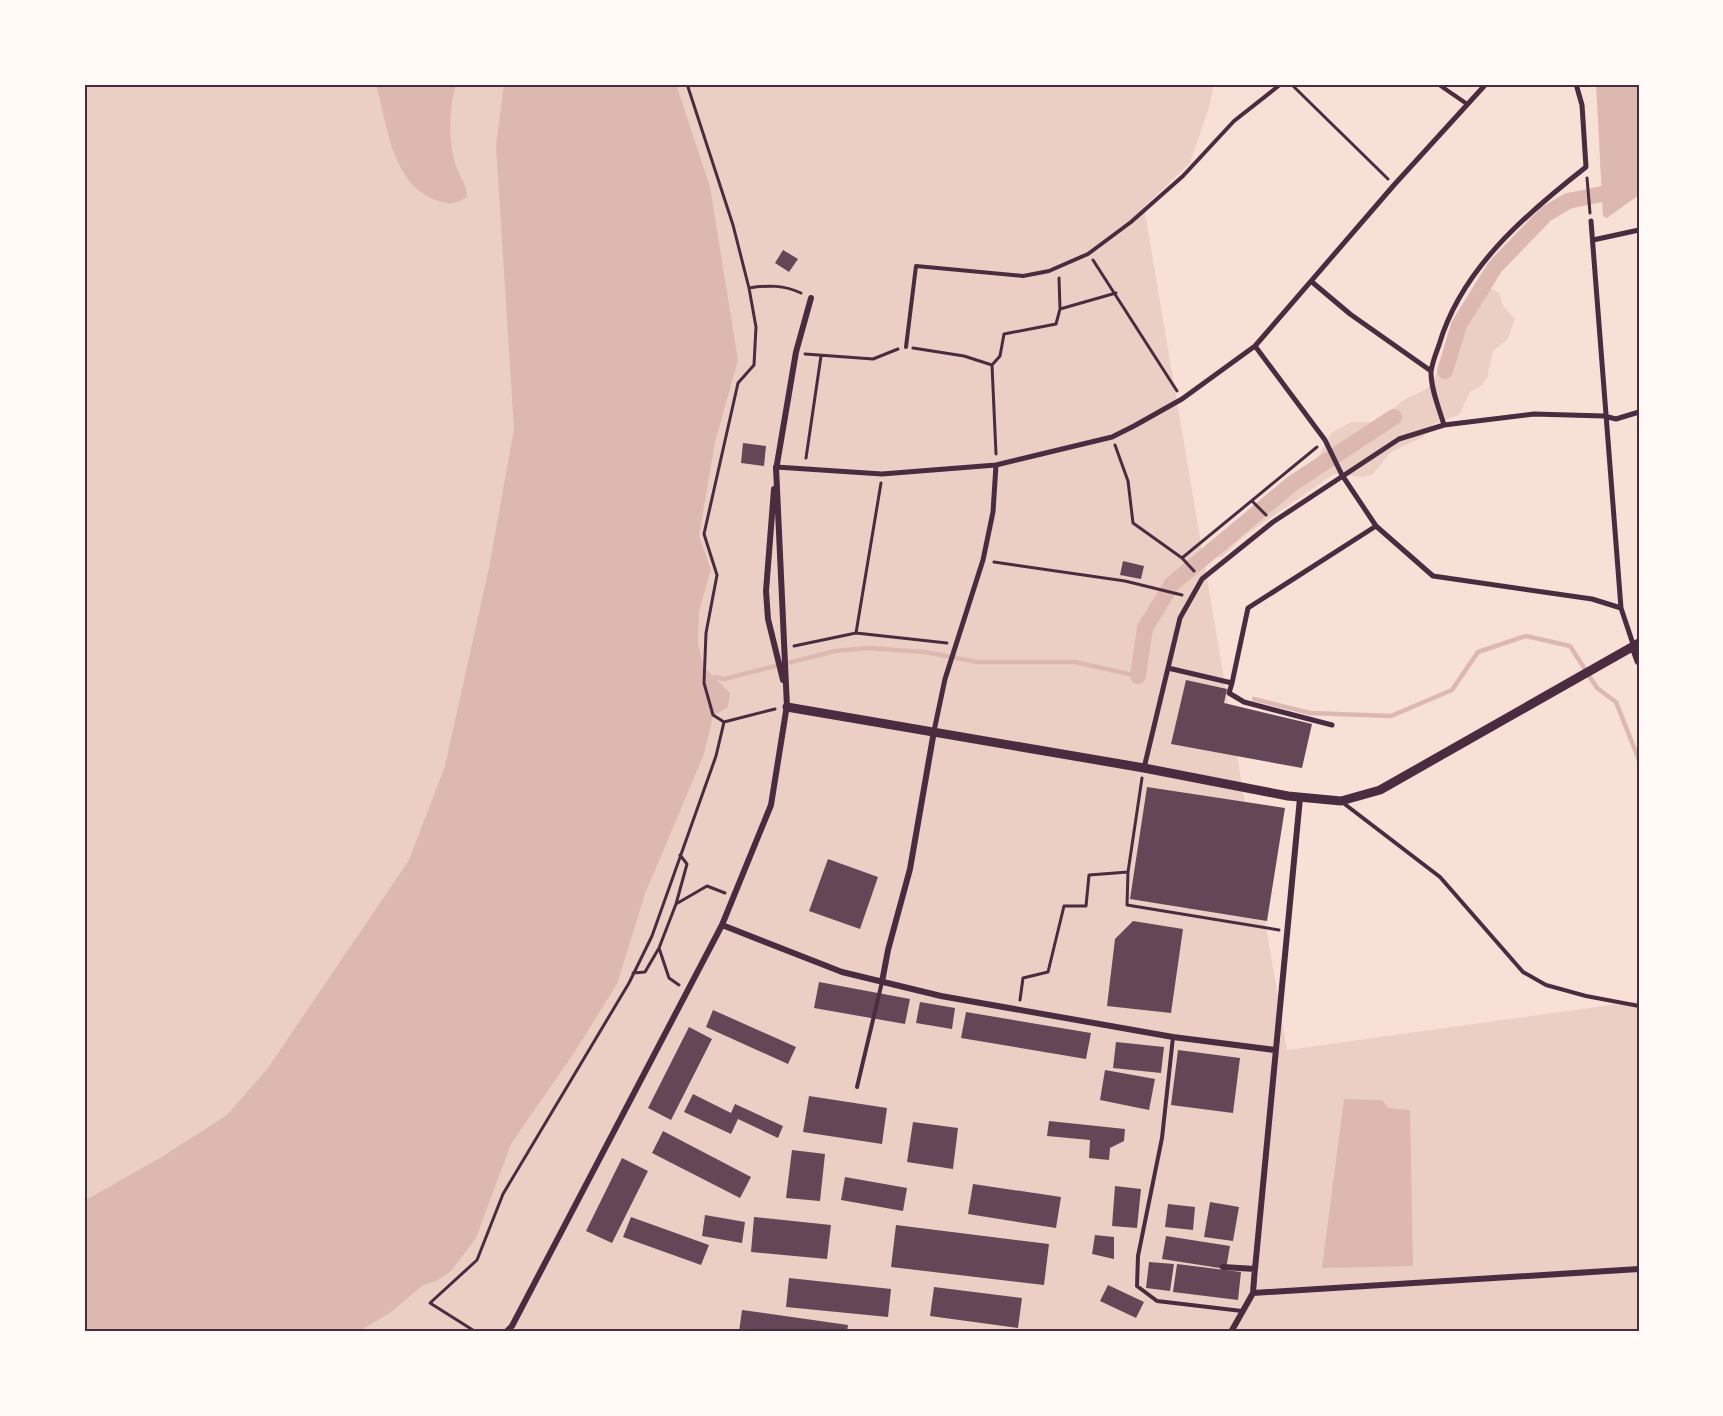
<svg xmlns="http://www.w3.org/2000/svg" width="1723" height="1416" viewBox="0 0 1723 1416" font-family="'Source Sans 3',sans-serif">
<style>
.green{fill:#ebcfc5}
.water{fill:#dcb8b0}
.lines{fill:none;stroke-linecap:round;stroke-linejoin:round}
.stream{stroke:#dcb8b0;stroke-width:4.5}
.canal{stroke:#dcb8b0;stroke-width:16}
.building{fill:#644757}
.path{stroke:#4a2c40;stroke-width:3}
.service{stroke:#4a2c40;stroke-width:4}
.pedestrian{stroke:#4a2c40;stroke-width:5}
.minor{stroke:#4a2c40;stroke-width:6}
.tertiary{stroke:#4a2c40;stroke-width:9}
.neatline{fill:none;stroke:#4a2c40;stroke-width:2}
</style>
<rect width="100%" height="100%" fill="#f7e1d7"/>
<!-- green -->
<path class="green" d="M84 84H1214L1209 108 1190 163 1144 207 1287 1050 1639 1001V1332H84Z
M1475 288 1492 289 1499 293 1503 306 1515 319 1508 339 1493 351 1487 378 1482 385 1470 392 1459 415 1433 424 1423 437 1391 452 1373 474 1363 477 1334 474 1244 536 1222 557H1216V554L1287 494 1316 461 1331 433 1351 422H1376L1405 399 1427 389 1438 372 1450 336Z"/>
<!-- water -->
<path class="water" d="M376 84H456C449 108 448 142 456 166 460 178 467 184 467 197 457 204 448 205 436 200 392 185 387 124 376 84Z
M504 84H676L710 187 738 360 715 442 699 536 711 570 699 611 698 643 703 666 730 693 728 707 713 716 704 754 645 894 617 984 576 1050 511 1144 476 1238 451 1271 437 1281 423 1285 391 1312 358 1332H84V1201L160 1158 227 1115 268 1068 409 860 445 766 489 568 514 429 496 146Z
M1596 84H1639V195L1607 218 1603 216Z
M1344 1099 1382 1100 1388 1108 1410 1110 1413 1266 1322 1268Z"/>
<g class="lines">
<!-- stream -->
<path class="stream" d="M715 677 724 679 835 651 868 648 925 652 977 662H1075L1138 676
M1254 699 1310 713 1391 716 1452 690 1478 652 1526 636 1570 646 1597 688 1616 702 1639 760"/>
<!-- canal -->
<path class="canal" d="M1445 371 1459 325 1495 267 1546 214 1568 201 1602 194
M1138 676 1145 628 1172 584 1293 483 1394 417"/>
</g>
<!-- building -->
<path class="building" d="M783 250 798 259 789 272 775 263Z
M743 443 766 446 764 466 741 463Z
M1123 561 1144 566 1141 579 1120 575Z
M1186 680 1227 689 1224 703 1312 724 1302 768 1171 744Z
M1147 787 1285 808 1267 921 1130 899Z
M828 859 878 877 860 929 809 911Z
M1133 921 1183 929 1171 1013 1107 1006 1115 939Z
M819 982 910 999 905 1024 814 1008Z
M920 1002 955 1008 952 1029 916 1023Z
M713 1010 796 1047 788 1064 706 1027Z
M966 1012 1091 1033 1086 1059 961 1038Z
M689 1027 712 1039 671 1120 648 1108Z
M1116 1042 1164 1047 1161 1073 1113 1068Z
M1178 1050 1240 1058 1233 1113 1171 1105Z
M1105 1070 1155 1079 1149 1110 1100 1100Z
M693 1094 731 1113 735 1104 783 1126 778 1138 738 1119 731 1134 684 1112Z
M809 1096 887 1108 882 1144 803 1132Z
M1049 1121 1125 1129 1124 1141 1110 1148 1109 1160 1089 1158 1090 1140 1047 1136Z
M913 1122 958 1128 953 1169 907 1162Z
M663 1131 751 1177 740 1198 652 1153Z
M792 1150 825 1154 820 1201 786 1198Z
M622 1158 648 1171 612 1243 586 1231Z
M845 1177 907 1188 903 1211 841 1200Z
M973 1184 1061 1197 1056 1228 968 1214Z
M1115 1186 1141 1189 1137 1228 1112 1226Z
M1210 1202 1239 1207 1233 1241 1204 1237Z
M1168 1204 1195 1207 1193 1230 1165 1227Z
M705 1215 745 1222 742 1243 702 1236Z
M631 1217 709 1245 701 1265 623 1237Z
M754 1217 831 1225 827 1259 751 1252Z
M896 1225 1049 1244 1044 1285 891 1267Z
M1095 1235 1114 1237V1259L1092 1254Z
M1166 1236 1230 1246 1226 1269 1162 1259Z
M1149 1262 1174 1264 1170 1291 1146 1288Z
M1177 1264 1241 1272 1238 1300 1173 1292Z
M789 1278 891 1289 888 1317 786 1307Z
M1108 1285 1144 1302 1136 1318 1100 1301Z
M934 1287 1022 1298 1018 1328 930 1316Z
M742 1310 848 1325 847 1332H739Z"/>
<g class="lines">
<!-- path -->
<path class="path" d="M687 84 733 225 749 288
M1291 84 1388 179
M1587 178 1590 213
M1093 260 1177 391
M1060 309 1116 293
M913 348 964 356 992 365 996 454
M805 354 873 359 898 349
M992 365 1000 356 1004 334 1056 324 1060 309 1059 278
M1115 445 1128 481 1133 523 1182 558 1194 571
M806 458 821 356
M1252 501 1266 515
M1182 558 1317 447
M994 562 1125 581 1182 595
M856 633 881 483
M794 646 856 633 947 643
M724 722 713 715 704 683 706 633 717 575 704 534 738 383 754 365 756 327 749 288C768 285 784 285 801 293
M680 855 687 864 676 904 707 886 725 893
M1128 872 1127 905 1279 930
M659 948 676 904
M633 973 645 972 659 948 669 978 679 985
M1020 1000 1023 978 1048 972 1064 906H1086L1089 875 1128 872 1142 778
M476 1332 430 1303 477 1260 503 1194 629 983 652 936 716 756 724 722 775 709"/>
<!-- service -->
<path class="service" d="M1438 84 1467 104
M906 347 916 266 1023 276 1049 271 1088 254 1131 222 1183 176 1234 121 1281 84
M1342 802 1440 877 1523 972 1546 985 1586 996 1639 1006
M1173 1037 1162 1138 1138 1256 1137 1286 1157 1301 1242 1311
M857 1087 882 982"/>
<!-- pedestrian -->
<path class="pedestrian" d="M1591 221 1621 608 1634 647
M1593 240 1639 230
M1312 282 1350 314 1431 371
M1255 346 1325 440 1342 475 1376 526 1433 576 1592 599 1621 608
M1444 425C1439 408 1431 390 1431 372 1432 363 1436 353 1439 345 1461 269 1526 214 1586 167L1582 105 1576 84
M776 467 882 474 996 465 1112 437 1134 426 1182 399 1255 346 1394 185 1486 84
M1168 668 1232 683 1229 693 1244 702 1332 725
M1232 683 1248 608 1376 526
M934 731 945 679 983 560 993 512 996 465
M1144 768 1180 618 1202 579 1273 522 1399 439 1444 425 1534 414 1604 416 1616 419 1639 412"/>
<!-- minor -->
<path class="minor" d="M776 467 787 707H789
M776 470 796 352 811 298
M774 489 766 591 768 619 783 680
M722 925 842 972 941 996 1173 1037 1275 1050
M882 982 888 950 910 869 934 731
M1223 1267 1255 1269 1300 798 1295 797
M1253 1293 1255 1267
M506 1332 512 1326 722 925 771 805 787 705
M1231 1332 1253 1293 1639 1269"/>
<!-- tertiary -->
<path class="tertiary" d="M1634 647 1639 661
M787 707 1144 768 1288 796 1341 801 1380 790 1639 643"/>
</g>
<!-- border -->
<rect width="1723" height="1416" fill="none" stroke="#fffaf5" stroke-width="171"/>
<rect x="86" y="86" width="1552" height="1244" class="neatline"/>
</svg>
